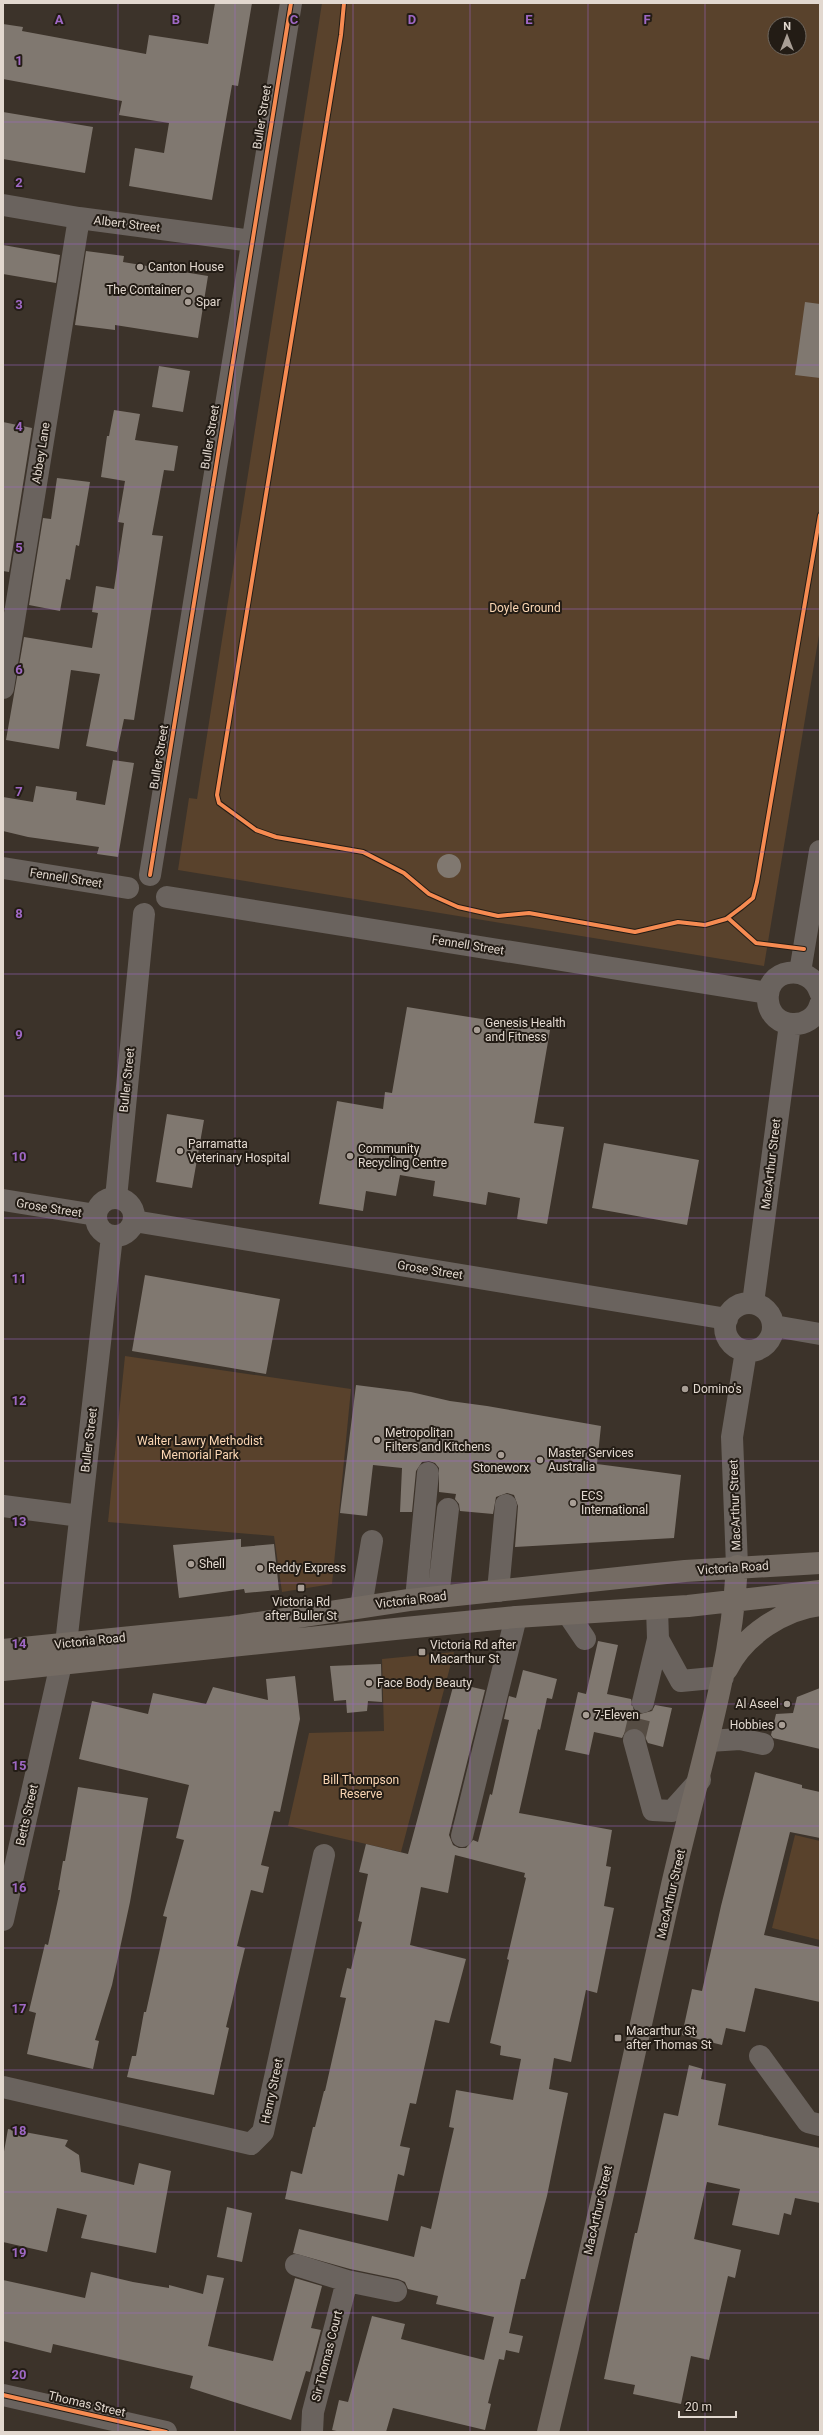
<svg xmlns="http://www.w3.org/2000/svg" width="823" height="2435" viewBox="0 0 823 2435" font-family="Roboto,sans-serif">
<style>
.green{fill:#59422c;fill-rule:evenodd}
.building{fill:#807870}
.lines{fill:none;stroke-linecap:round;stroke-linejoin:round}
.minor-tunnel{stroke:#554c43;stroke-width:22;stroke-dasharray:22 11;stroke-linecap:butt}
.minor{stroke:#6a635e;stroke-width:22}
.major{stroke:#746b63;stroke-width:22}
.cycleway-casing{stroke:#231c15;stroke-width:6}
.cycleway{stroke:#f68b52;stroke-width:4}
.grid{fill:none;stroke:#9f68c5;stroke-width:1;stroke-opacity:0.55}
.poi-dot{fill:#a89e95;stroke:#231c15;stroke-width:1.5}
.labels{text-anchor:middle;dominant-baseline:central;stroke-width:4;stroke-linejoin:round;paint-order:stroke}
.street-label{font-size:12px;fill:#e2d8cf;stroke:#231c15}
.poi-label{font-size:12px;fill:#e2d8cf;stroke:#231c15;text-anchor:start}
.park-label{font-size:12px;fill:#fcd7b4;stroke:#231c15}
.grid-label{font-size:13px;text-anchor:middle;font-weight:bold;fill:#9f68c5;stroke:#231c15;stroke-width:4;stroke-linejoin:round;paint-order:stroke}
</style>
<rect width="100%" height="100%" fill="#3c332a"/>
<!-- green -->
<path class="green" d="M322 3H820V629L764 966 178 870 189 798 197 799ZM775 24H799V48H775Z
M125 1356 351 1389 332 1584 282 1592 274 1536 108 1522Z
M454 1652 401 1852 288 1826 309 1733 384 1731 382 1659Z
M795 1835 820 1841V1940L772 1928Z"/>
<!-- building -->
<path class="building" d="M215 3H252L238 86 232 85 212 200 129 186 135 148 164 153 169 123 119 115 122 101 3 79V24L23 27 22 31 146 54 149 35 208 44Z
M3 112 93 127 85 173 3 159Z
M3 245 60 255 56 283 3 274Z
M86 251 124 256 123 262 208 276 198 338 115 325V330L75 325Z
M805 302 820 304V378L795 375Z
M159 366 190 371 183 412 152 407Z
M114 410 140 414 135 440 178 446 174 471 164 470 152 535 163 536 134 720 124 719 117 752 86 746 100 674 71 670 59 749 6 740 24 637 92 648 98 613 92 612 96 586 114 589 124 523 118 522 125 481 101 477 107 436H109Z
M3 422 32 428 9 572 3 571Z
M57 478 90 482 79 546 76 545 70 580 66 579 60 611 29 605 43 518 51 519Z
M113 760 134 763 118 857 97 854 99 847 28 837 3 831V797L33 802 36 786 77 792 76 800 105 805Z
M437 866a12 12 0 1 1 24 0a12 12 0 1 1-24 0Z
M407 1007 550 1030 534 1123 564 1127 547 1224 517 1219 520 1198 488 1192 486 1205 433 1196 435 1181 400 1175 396 1196 366 1191 363 1211 319 1204 337 1101 383 1109 385 1092 392 1093Z
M167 1114 204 1120 192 1188 156 1182Z
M604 1143 699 1160 687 1225 592 1208Z
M145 1275 280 1299 266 1374 132 1351Z
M356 1385 411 1392 450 1401 487 1406 601 1426 597 1464 681 1475 674 1538 515 1547 518 1506 514 1495 507 1493 496 1497 493 1514 460 1511 459 1504 455 1499 456 1494 439 1492V1468L435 1463 429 1461 422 1462 416 1471 412 1512H400L402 1468 373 1465 367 1516 340 1513Z
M241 1539V1547L274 1544 279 1590 245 1593 244 1589 179 1598 173 1545Z
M598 1641 618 1645 607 1694 631 1699 634 1711 640 1714 652 1711 655 1705 672 1708 663 1747 648 1743 642 1731 631 1728 625 1732 622 1738 594 1732 589 1755 565 1750 578 1692 586 1694Z
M381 1664 382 1702 368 1701 367 1711 347 1713 346 1700 334 1701 330 1666Z
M523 1670 557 1679 552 1699 547 1698 540 1730 538 1729 519 1813 612 1830 606 1866 611 1867 604 1906 614 1908 597 1993 586 1990 571 2062 554 2058 549 2089 568 2093 547 2196 525 2279H521L509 2333 523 2336 519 2353 506 2350 504 2360 499 2359 488 2403 491 2404 485 2430 393 2408 386 2432H341L332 2430 339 2400 348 2402 372 2316 405 2324 401 2339 484 2360 494 2317 436 2304 438 2296 408 2289 405 2282 398 2279 350 2269 293 2253 299 2229 414 2257 421 2226 431 2229 454 2128 449 2127 456 2090 513 2100 521 2059 500 2055 501 2046 490 2043 509 1960 507 1959 526 1878 524 1877 525 1873 455 1855 448 1893 421 1887 410 1945 466 1959 449 2023 435 2020 416 2104 410 2103 400 2146 410 2148 404 2176 398 2174 388 2221 285 2199 291 2171 302 2174 313 2127H315L324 2091H325L346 1998 340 1997 347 1968 351 1969 362 1922 358 1921 368 1874 359 1872 366 1844 408 1854 454 1683 485 1690 449 1835 453 1845 459 1848H466L473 1840 478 1842 490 1794 492 1795 509 1720 504 1719 509 1696 516 1698Z
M295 1676 300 1719 280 1812 274 1811 261 1865 269 1867 263 1893 251 1890 237 1946 245 1948 226 2027 229 2028 214 2095 127 2077 132 2056H136L144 2012H146L167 1917 163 1916 184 1840 176 1838 189 1785 79 1759 92 1701 148 1714 153 1693 206 1704 213 1687 268 1700 266 1679Z
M820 1688V1749L773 1738 771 1735 776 1714 793 1713 797 1697Z
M755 1772 802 1785V1788L820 1792V1838L790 1832 764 1935 820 1947V2002L755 1988 745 2032 726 2028 722 2045 682 2035 692 1989 702 1991 721 1906Z
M78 1787 148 1798 130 1902 112 1985 95 2040 99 2041 93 2069 27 2054 36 2013 29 2011 45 1944 48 1945 60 1890H58L63 1861H65Z
M689 2065 703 2069 701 2079 726 2084 718 2125 820 2148V2203L795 2198 791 2215 784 2213 779 2235 732 2225 740 2189 707 2182 694 2239 741 2250 735 2278 728 2276 709 2360 691 2356 681 2404 633 2394 635 2385 604 2379 635 2233H637L664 2113 678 2116Z
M8 2129 68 2140 65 2146 79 2155 81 2172 134 2185 139 2163 171 2171 156 2253 81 2238 87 2215 57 2208 47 2252 3 2242V2157Z
M227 2207 252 2213 242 2262 217 2257Z
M91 2272 133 2282 169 2288V2285L203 2294 207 2275 224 2278 208 2346 273 2361 295 2278 322 2286 311 2328 321 2330 310 2372 306 2371 291 2420 190 2388 193 2376 53 2344 51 2353 3 2341V2280L85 2298Z"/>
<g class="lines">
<!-- minor-tunnel -->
<path class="minor-tunnel" d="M634 1740 643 1702"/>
<!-- minor -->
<path class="minor" d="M3 205 79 218 252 241
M3 688 79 218
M3 868 128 888
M150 875 291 3
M167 897 768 993
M800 972 820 851
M820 992C810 962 764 968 768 1001 771 1030 812 1032 820 1005
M116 1198 144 914
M96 1217a19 19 0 1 1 38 0a19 19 0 1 1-38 0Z
M3 1200 96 1215
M134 1221 727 1319
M753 1303 790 1024
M725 1327a24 24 0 1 1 48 0a24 24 0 1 1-48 0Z
M774 1326 820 1334
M3 1506 80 1516
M737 1566 732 1437 746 1351
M498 1591 506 1505
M438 1597 448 1509
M416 1599 428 1473
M361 1607 372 1541
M657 1608 658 1639 681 1681 723 1677
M568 1614 585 1639
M66 1644 112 1236
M643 1702 658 1639
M634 1740 653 1810 672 1811 700 1780
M709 1741 740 1739 763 1744
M462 1836 516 1617
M3 1920 61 1664
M760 2056 808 2122 820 2125
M3 2087 251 2144 263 2132 324 1855
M296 2265 347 2281 396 2291
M3 2395 166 2432
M312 2432 313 2412 347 2281"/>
<!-- major -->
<path class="major" d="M3 1650 231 1627 409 1600 685 1571 820 1563
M727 1669C744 1635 784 1609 820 1605
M3 1670 395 1629 516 1617 688 1606 820 1591
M548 2432C592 2250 631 2067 672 1885 696 1778 731 1676 737 1566"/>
<defs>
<path id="cycleway" d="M344 3 341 35 217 795 219 803 256 830 276 837 363 852 404 873 429 894 458 907 498 916 529 913 635 932 678 922 705 925 726 919 742 907 753 898 757 882 820 515
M150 875 291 3
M728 918 756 943 804 949
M3 2395 166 2432"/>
</defs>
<!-- cycleway casing -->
<use href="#cycleway" class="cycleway-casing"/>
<!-- cycleway -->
<use href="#cycleway" class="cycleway"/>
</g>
<!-- grid -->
<path class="grid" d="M118 3V2432M235 3V2432M353 3V2432M470 3V2432M588 3V2432M705 3V2432M3 122H820M3 244H820M3 365H820M3 487H820M3 609H820M3 730H820M3 852H820M3 974H820M3 1096H820M3 1218H820M3 1339H820M3 1461H820M3 1583H820M3 1704H820M3 1826H820M3 1948H820M3 2070H820M3 2192H820M3 2313H820"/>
<!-- markers -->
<g class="poi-dot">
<circle cx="140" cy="267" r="4"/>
<circle cx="189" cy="290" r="4"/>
<circle cx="188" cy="302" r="4"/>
<circle cx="477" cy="1030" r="4"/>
<circle cx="180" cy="1151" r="4"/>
<circle cx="350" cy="1156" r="4"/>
<circle cx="685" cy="1389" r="4"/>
<circle cx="377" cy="1440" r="4"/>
<circle cx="501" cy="1455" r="4"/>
<circle cx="540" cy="1460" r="4"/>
<circle cx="573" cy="1503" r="4"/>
<circle cx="191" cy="1564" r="4"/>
<circle cx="260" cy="1568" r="4"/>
<rect x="297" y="1584" width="8" height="8" rx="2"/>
<rect x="418" y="1648" width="8" height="8" rx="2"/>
<circle cx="369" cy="1683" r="4"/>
<circle cx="787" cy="1704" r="4"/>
<circle cx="586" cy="1715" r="4"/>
<circle cx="782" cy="1725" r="4"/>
<rect x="614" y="2034" width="8" height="8" rx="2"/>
</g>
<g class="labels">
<!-- street labels -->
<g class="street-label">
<text transform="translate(262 117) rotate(-81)">Buller Street</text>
<text transform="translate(127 224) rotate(7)">Albert Street</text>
<text transform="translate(210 437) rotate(-81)">Buller Street</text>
<text transform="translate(41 453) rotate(-81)">Abbey Lane</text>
<text transform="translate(159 757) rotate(-81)">Buller Street</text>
<text transform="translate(66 878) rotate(9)">Fennell Street</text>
<text transform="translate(468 945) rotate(9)">Fennell Street</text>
<text transform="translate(127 1080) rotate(-84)">Buller Street</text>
<text transform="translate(771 1164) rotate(-83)">MacArthur Street</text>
<text transform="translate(49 1208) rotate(9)">Grose Street</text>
<text transform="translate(430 1270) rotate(9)">Grose Street</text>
<text transform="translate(89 1440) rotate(-83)">Buller Street</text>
<text transform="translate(735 1505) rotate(-92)">MacArthur Street</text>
<text transform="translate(733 1568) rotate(-4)">Victoria Road</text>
<text transform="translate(411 1600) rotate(-7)">Victoria Road</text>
<text transform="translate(90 1641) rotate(-6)">Victoria Road</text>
<text transform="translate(27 1815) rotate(-77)">Betts Street</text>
<text transform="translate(671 1894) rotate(-77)">MacArthur Street</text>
<text transform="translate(272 2091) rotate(-78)">Henry Street</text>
<text transform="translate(598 2210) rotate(-77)">MacArthur Street</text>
<text transform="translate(327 2356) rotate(-76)">Sir Thomas Court</text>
<text transform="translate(87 2404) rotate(13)">Thomas Street</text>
</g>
<!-- poi labels -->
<g class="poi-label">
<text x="148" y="267">Canton House</text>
<text x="181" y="290" text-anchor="end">The Container</text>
<text x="196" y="302">Spar</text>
<text x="485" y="1023">Genesis Health<tspan x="485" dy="14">and Fitness</tspan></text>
<text x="188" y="1144">Parramatta<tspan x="188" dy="14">Veterinary Hospital</tspan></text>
<text x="358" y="1149">Community<tspan x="358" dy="14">Recycling Centre</tspan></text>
<text x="693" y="1389">Domino's</text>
<text x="385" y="1433">Metropolitan<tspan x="385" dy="14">Filters and Kitchens</tspan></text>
<text x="548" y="1453">Master Services<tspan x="548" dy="14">Australia</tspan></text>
<text x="501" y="1468" text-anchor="middle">Stoneworx</text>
<text x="581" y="1496">ECS<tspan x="581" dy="14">International</tspan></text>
<text x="199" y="1564">Shell</text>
<text x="268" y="1568">Reddy Express</text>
<text x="301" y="1602" text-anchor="middle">Victoria Rd<tspan x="301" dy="14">after Buller St</tspan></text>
<text x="430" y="1645">Victoria Rd after<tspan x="430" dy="14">Macarthur St</tspan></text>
<text x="377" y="1683">Face Body Beauty</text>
<text x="779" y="1704" text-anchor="end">Al Aseel</text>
<text x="594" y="1715">7-Eleven</text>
<text x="774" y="1725" text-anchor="end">Hobbies</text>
<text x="626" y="2031">Macarthur St<tspan x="626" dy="14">after Thomas St</tspan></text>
</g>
<!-- park labels -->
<g class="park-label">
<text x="525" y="608">Doyle Ground</text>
<text x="200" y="1441">Walter Lawry Methodist<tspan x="200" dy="14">Memorial Park</tspan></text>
<text x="361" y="1780">Bill Thompson<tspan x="361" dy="14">Reserve</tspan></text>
</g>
</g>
<g class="grid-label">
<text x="59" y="24">A</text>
<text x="176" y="24">B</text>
<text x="294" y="24">C</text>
<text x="412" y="24">D</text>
<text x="529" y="24">E</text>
<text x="647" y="24">F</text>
<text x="19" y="65">1</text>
<text x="19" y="187">2</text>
<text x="19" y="309">3</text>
<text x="19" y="431">4</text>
<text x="19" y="552">5</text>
<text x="19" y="674">6</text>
<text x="19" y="796">7</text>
<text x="19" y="918">8</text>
<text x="19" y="1039">9</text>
<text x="19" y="1161">10</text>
<text x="19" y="1283">11</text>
<text x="19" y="1405">12</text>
<text x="19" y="1526">13</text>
<text x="19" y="1648">14</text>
<text x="19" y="1770">15</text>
<text x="19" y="1892">16</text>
<text x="19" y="2013">17</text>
<text x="19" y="2135">18</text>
<text x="19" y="2257">19</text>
<text x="19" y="2379">20</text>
</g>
<!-- border -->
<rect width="823" height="2435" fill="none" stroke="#e2d8cf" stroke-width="8"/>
<!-- north arrow -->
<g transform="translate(787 36)"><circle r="19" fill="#231c15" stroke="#6f675f"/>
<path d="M0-3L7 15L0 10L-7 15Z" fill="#a89e95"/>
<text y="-6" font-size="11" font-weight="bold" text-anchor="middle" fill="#e2d8cf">N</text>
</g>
<!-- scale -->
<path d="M679 2411v6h57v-6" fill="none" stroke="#e2d8cf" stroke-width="2"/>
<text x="685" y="2411" font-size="12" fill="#e2d8cf" stroke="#231c15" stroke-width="3" paint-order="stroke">20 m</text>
</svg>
